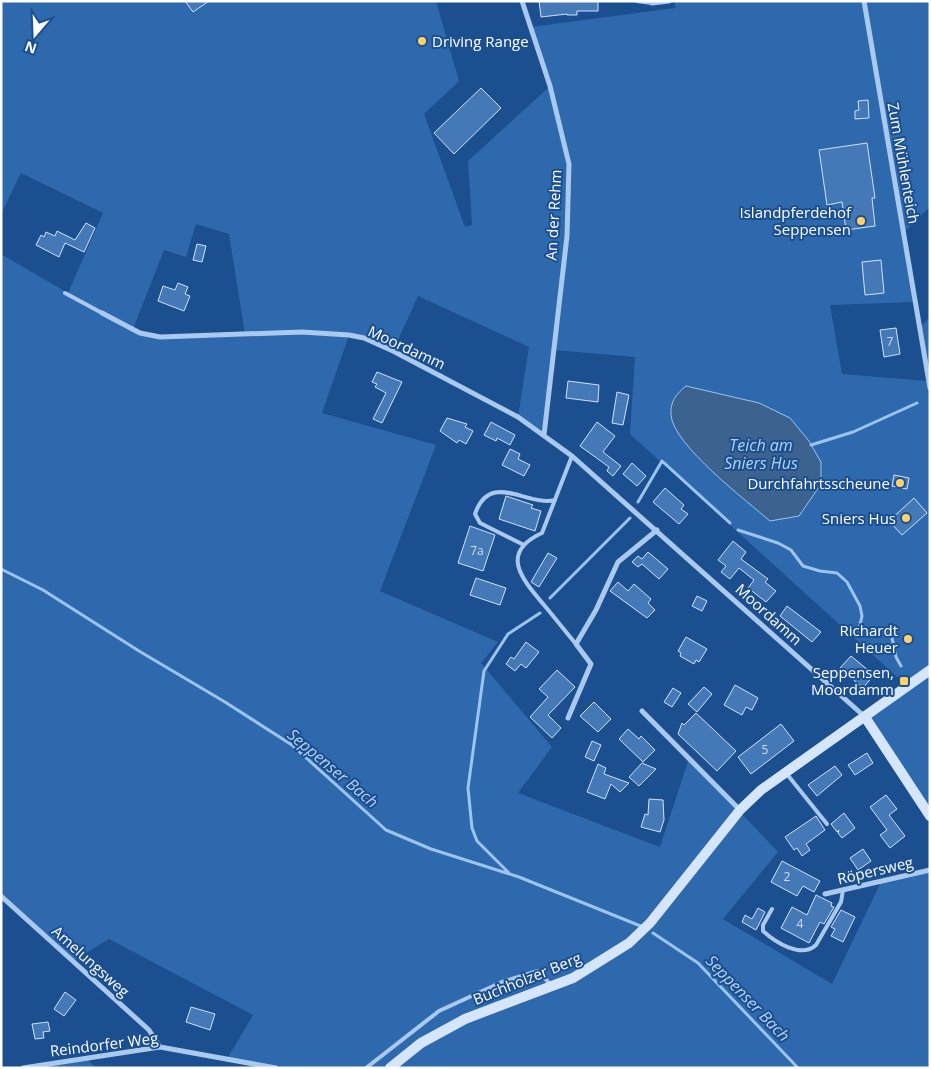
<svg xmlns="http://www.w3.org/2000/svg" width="931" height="1069" viewBox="0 0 931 1069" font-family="'Open Sans',sans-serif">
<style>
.green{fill:#2e69ad;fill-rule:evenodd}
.water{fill:#3c6290;stroke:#9cc4f0}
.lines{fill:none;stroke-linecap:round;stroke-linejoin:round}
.stream{stroke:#9cc4f0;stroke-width:3}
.building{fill:#4478b7;stroke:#cfe3fa}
.lane{stroke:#a9c9ee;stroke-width:4}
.street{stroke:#a9c9ee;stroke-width:5}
.secondary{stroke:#d6e6fa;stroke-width:10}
.poi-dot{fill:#ffd166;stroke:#1b4f8f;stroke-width:2}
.labels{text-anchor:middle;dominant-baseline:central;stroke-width:4;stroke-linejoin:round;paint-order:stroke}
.number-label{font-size:12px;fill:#d0dded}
.poi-label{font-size:15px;fill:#fff;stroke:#1b4f8f;text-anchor:end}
.street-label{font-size:15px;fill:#fff;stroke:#1b4f8f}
.water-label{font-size:16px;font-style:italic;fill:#b5d3f5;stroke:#1b4f8f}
</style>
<rect width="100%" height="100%" fill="#1b4f8f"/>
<!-- green -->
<path class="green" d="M1 1H436L459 81 424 114 465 227 472 225 468 161 550 86 531 27 675 8V1H930V207L903 233 914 302 830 305 842 374 927 381 919 328 930 317V816L865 717 907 686 630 434 635 357 554 350 544 435 518 417 529 347 418 296 393 351 349 335 322 413 436 445 380 591 498 642 481 663 552 747 518 793 660 847 689 758 778 852 723 919 832 984 881 882 930 870V1068H276L227 1059 253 1015 109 939 73 961 1 896V254L68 293 103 213 21 173 1 214ZM196 224 229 234 245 334 160 337 133 329 164 250 186 257Z
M86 1058 96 1068H23Z"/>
<!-- water -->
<path class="water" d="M686 386 759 403 790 418 809 441 821 462V484L799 516 770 521C747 501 673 445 671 415 670 402 676 394 686 386Z"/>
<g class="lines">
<!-- stream -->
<path class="stream" d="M811 445 853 432 917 403
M638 502 662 461 730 523
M738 530 778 543 791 550 803 566 820 571 837 573 847 582 860 606 862 616 859 630H884L891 633 896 657 901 666
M1 569 43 590 139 651 225 702 292 745 386 830 431 849 519 877 643 927
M550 598 630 518
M510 874 477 841 472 828 468 788 484 671 508 634 540 613
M653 933 698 963 798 1068"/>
</g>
<!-- building -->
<path class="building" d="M185 1H209L193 12Z
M539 1H598V11H577V15H567V14L541 17Z
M481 88 501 108 454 154 434 133Z
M868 100 869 118 855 119V111L859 110 858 101Z
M867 143 875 198H872L875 226 846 230 842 202 827 205 819 150Z
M86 223 95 228 84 252 65 243 59 257 36 245 41 235 44 237 46 232 55 236 57 231 75 240Z
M197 244 206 246 202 262 193 260Z
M881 260 884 293 865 295 862 262Z
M178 283 188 287 185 294 190 296 184 311 158 301 163 286 175 290Z
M896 328 900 354 884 357 880 330Z
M377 372 402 382 382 423 373 419 386 393 375 387 377 384 372 382Z
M568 381 599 385 598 402 566 398Z
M617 392 629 395 623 425 612 423Z
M447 418 467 424 465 427 473 431 466 444 459 440 457 443 440 431Z
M491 422 515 435 510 445 497 438 496 441 484 435Z
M597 422 615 436 603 452 621 466 613 476 607 471 609 467 580 446Z
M510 449 520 454 518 459 530 465 524 476 502 465Z
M632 463 646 476 637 486 623 474Z
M894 475 909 478 907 489 892 486Z
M665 488 684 505 681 509 688 514 679 524 653 502Z
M506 496 533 505 531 508 541 511 535 531 499 519Z
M914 498 927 513 902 535 889 521Z
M470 526 495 535 483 571 458 563Z
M733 541 746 552 741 559 768 579 765 582 776 591 766 602 748 588 754 580 739 568 730 579 721 572 726 566 718 560Z
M648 552 668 569 659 579 642 564 638 567 632 562 638 556 642 559Z
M548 553 557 558 539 587 531 582Z
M476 578 506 588 500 605 470 595Z
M618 582 628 591 634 584 651 599 648 603 655 610 647 618 610 591Z
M697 596 707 601 702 611 692 606Z
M787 606 821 632 812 642 780 616Z
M686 637 707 649 699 662 696 660 694 664 680 656 681 653 678 651Z
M526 642 539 652 526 668 521 664 515 671 506 664 511 657 514 659Z
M851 656 874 675 863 688 840 668Z
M557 670 575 687 548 715 561 728 552 738 530 717 548 697 539 689Z
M735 685 758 698 752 710 746 707 742 715 724 705Z
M704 687 712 694 697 712 688 704Z
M673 688 681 693 672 707 664 702Z
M594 702 611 719 598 732 580 716Z
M696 713 736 751 717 771 678 734 682 723 684 725Z
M781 724 794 741 751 774 738 757Z
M628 729 639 739 641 736 655 750 643 762 619 739Z
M592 741 601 745 594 761 585 757Z
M867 753 873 763 855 775 848 765Z
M642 763 656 769 639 786 629 777Z
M598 764 606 768 604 774 629 783 620 792 611 784 605 799 587 792Z
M835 766 842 775 817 796 808 785Z
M886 795 897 809 889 815 905 836 890 848 880 835 887 830 870 807Z
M649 799 663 800 664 820 660 832 641 827 645 814 648 815Z
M844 813 855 828 842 838 838 833 839 830 837 832 831 824Z
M816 816 825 830 806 844 810 850 802 856 797 848 794 850 785 837Z
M863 849 871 861 858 870 850 858Z
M782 861 820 881 814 892 803 886 797 896 771 882Z
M816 895 832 903 831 906 834 907 824 924 820 922 809 943 781 928 792 907 807 915Z
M758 908 765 912 756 930 742 922 745 915 752 919Z
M841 910 855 917 843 942 831 936 835 929 831 927Z
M65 992 76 1000 64 1016 54 1009Z
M191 1007 215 1014 210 1030 186 1022Z
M48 1022 50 1031 43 1032 44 1038 35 1039 32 1024Z"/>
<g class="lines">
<!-- lane -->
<path class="lane" d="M637 1 652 3
M65 293 102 313
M572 456 542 533C498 553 523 580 544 605 555 618 565 631 576 644
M524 545 480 523 475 514C490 470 527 507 555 500
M786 773 827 824
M772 909 763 925V931C775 942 801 959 816 945L841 902 843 890
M366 1068 439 1011 502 982 538 971 551 985"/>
<!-- street -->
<path class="street" d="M522 1 550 86 569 164 567 236 544 435
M864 1 930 388
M652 3 669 1
M102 313 140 333 160 337 302 332 349 335 364 338 393 351 518 417 572 456 864 716
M642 711 740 810
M568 718 591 664 576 644 596 610 618 562 657 530
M825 894 930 870
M1 896 149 1030 160 1047
M23 1068 160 1047 276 1068"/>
<!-- secondary -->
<path class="secondary" d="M865 717 930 816
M390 1068 421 1043 465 1019 573 978 629 943 650 923 740 810 761 790 930 670"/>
</g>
<!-- markers -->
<g class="poi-dot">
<circle cx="422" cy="41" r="5"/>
<circle cx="861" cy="221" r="5"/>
<circle cx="900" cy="483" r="5"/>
<circle cx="906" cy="518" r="5"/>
<circle cx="908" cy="639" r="5"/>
<rect x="899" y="676" width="10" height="10" rx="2.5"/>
</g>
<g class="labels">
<!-- number labels -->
<g class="number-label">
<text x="890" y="341">7</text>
<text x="477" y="550">7a</text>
<text x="765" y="749">5</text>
<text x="787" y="876">2</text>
<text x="800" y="923">4</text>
</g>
<!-- poi labels -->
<g class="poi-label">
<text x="432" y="41" text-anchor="start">Driving Range</text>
<text x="851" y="212">Islandpferdehof<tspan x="851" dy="17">Seppensen</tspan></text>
<text x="890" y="483">Durchfahrtsscheune</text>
<text x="896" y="518">Sniers Hus</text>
<text x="898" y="630">Richardt<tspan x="898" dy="17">Heuer</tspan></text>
<text x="894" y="672">Seppensen,<tspan x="894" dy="17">Moordamm</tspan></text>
</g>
<!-- street labels -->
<g class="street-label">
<text transform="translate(904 163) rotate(80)">Zum Mühlenteich</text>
<text transform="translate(553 215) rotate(-87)">An der Rehm</text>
<text transform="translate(407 347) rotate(25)">Moordamm</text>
<text transform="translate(769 614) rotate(42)">Moordamm</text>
<text transform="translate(875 870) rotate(-13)">Röpersweg</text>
<text transform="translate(91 961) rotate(42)">Amelungsweg</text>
<text transform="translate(527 978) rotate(-22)">Buchholzer Berg</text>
<text transform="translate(104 1044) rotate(-7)">Reindorfer Weg</text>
</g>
<!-- water labels -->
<g class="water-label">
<text x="761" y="445">Teich am<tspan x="761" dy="18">Sniers Hus</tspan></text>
<text transform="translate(333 768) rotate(40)">Seppenser Bach</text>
<text transform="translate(748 998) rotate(46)">Seppenser Bach</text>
</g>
</g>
<!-- border -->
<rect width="931" height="1069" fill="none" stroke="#ffffff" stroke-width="5"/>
<!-- north arrow -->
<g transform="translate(35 35) rotate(199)" stroke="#1b4f8f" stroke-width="4" paint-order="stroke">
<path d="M0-4L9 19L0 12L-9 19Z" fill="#ffffff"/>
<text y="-8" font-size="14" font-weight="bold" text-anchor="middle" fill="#ffffff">N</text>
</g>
</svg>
